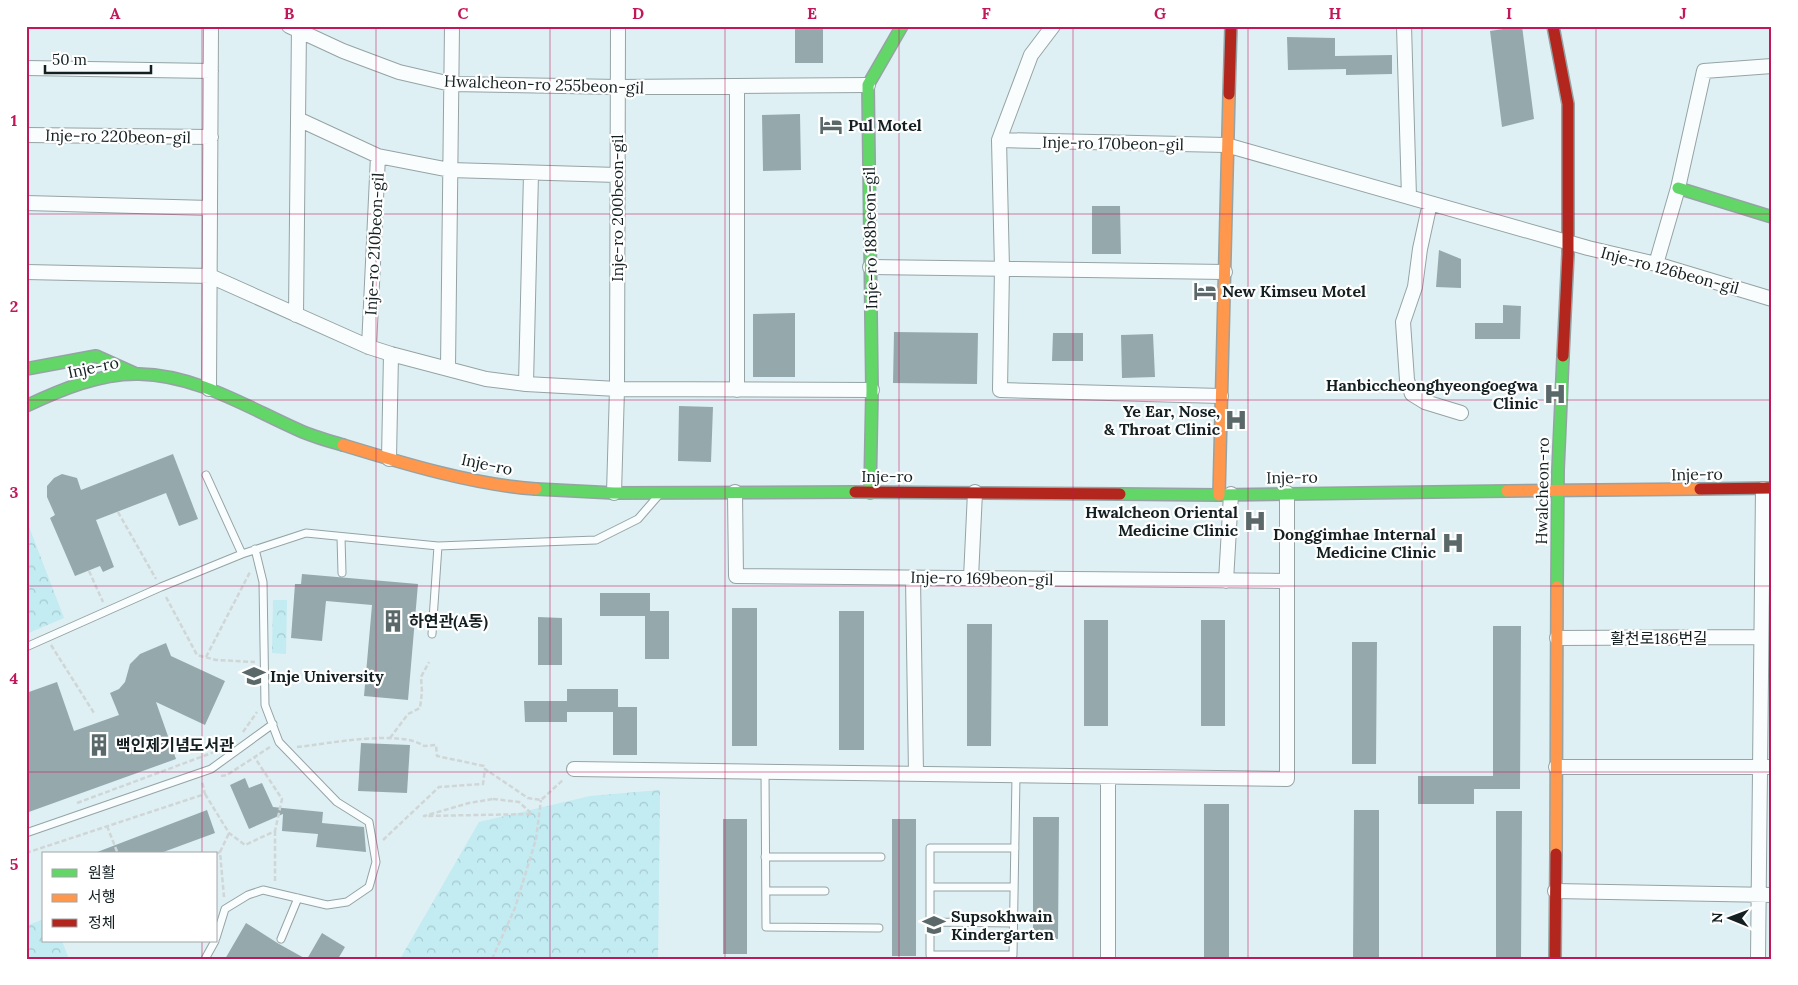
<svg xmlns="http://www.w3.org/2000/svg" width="1798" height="985" viewBox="0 0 1798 985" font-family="Lora,'Noto Sans KR',serif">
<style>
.forest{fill:url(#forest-crowns)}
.building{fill:#95a9ad}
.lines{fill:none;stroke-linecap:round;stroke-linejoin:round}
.lane-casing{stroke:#95a3a5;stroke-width:9}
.street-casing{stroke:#95a3a5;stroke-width:16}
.fast-casing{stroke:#95a3a5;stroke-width:14}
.slow-casing{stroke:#95a3a5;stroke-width:14}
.jam-casing{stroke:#95a3a5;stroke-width:14}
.path{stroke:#d0d6d7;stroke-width:2.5;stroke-dasharray:5 2.5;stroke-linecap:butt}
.lane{stroke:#fafdfd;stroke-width:7}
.street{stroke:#fafdfd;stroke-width:14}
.fast{stroke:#63d668;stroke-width:11}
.slow{stroke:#ff974d;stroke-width:11}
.jam{stroke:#b3261e;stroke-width:11}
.grid{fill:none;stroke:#c2185b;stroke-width:1;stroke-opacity:0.55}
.labels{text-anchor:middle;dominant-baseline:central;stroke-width:4.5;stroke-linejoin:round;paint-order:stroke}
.street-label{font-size:16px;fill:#131f21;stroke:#fff}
.poi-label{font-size:16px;font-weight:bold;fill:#131f21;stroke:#fff;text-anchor:start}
.neatline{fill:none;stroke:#c2185b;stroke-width:2}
.grid-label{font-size:16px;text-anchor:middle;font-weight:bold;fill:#c2185b}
</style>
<defs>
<pattern id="forest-crowns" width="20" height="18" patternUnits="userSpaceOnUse" patternTransform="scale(1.25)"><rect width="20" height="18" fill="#c2ebf2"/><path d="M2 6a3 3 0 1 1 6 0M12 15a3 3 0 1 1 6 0" fill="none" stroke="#a6c9cf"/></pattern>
</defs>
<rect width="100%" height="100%" fill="#def0f3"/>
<!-- forest -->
<path class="forest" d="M26 519 64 618 26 634Z
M273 600H287L286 654 272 653Z
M660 790 658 959H400L479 822 590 796Z
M44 919V941H62L69 959H26V926Z"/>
<!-- building -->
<path class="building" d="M795 26H823V63H795Z
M1522 26 1534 119 1502 127 1490 31Z
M1287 37 1335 38V56L1392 55V74L1346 75V69L1288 70Z
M800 114 801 170 763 171 762 115Z
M1092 206H1120L1121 254H1092Z
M1439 250 1461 259V288L1436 287Z
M1503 305 1521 306 1520 339H1475V323H1503Z
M795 313V377H753V314Z
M894 332 978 333 977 384 893 383Z
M1053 333H1083V361H1052Z
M1153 334 1155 377 1122 378 1121 335Z
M679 406 713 407 711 462 678 461Z
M173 454 198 519 179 526 166 493 96 520 114 567 103 572 100 566 75 576 50 518 55 515 47 497V486L54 478 62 474 77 478 81 490Z
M302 574 418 584 408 700 364 696 372 605 326 601 322 641 291 638 295 584H301Z
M600 593H650V611H669V659H645V616H600Z
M732 608H757V746H732Z
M839 611H864V750H839Z
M538 617 562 618V665H538Z
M1084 620H1108V726H1084Z
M1201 620H1225V726H1201Z
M967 624H992L991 746H967Z
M1493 626H1521L1520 789H1474V804H1418V776H1493Z
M1352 642H1377L1376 764H1352Z
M166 643 171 656 225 681 205 725 156 702 176 759 26 813V693L57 682 74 731 119 715 110 693 119 689 125 682 130 664 140 654Z
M567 689H618V707H637V755H613V712H567Z
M524 701H567V722H525Z
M361 743 410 745 407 793 358 791Z
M245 778 249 788 262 783 273 807 323 812 322 823 364 827 366 852 316 847 318 834 282 831 283 814 249 829 230 785Z
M1204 804H1229V959H1204Z
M207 810 215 833 158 854H92Z
M1354 810H1379V959H1353Z
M1496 811H1522L1521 959H1496Z
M1033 817H1059L1058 939 1033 938Z
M723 819H747V954H723Z
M892 819H916V956H892Z
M246 923 279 944 306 959H225Z
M322 933 345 947 338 959H307Z"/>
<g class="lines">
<defs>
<path id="lane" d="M206 475 242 554
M341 537 342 573
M432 634 438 546
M26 647 161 587 242 554 306 533 438 546 596 540 638 519 658 496
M765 772 766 927 879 928
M26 833 211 769 273 724
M1015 848H930V955H1013L1016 776
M765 857H881
M930 887H1014
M766 891H825
M930 922 1013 923
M216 938 225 909 248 895 263 890 327 905 347 902 369 887 376 862 369 822 337 802 279 742 265 705 263 582 255 549
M281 939 298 898
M205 959 215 941"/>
<path id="street" d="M289 26 343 51 399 72 451 84 618 87 868 85
M1053 26 1031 55 999 140 1002 268 1000 390 1221 396
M1404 26 1409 197
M26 68 211 71
M298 119 378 156 450 170 617 175
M26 135 211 137
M999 140 1226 145 1588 248 1656 264 1772 299
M26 203 210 208
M1430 203 1420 249 1415 287 1403 322 1407 380 1412 394 1425 402 1461 413
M1656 264 1678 188 1704 71 1772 66
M870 267 1225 272
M26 272 210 276 369 347 391 354 486 379 526 384 617 389 872 390
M296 315 299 26
M369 347 378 156
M448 368 452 26
M526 384 531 174
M209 389 211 26
M737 390V88
M389 459 391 354
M735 492 736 576 1286 581
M614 493 617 389 618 26
M913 578 916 774
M971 578 975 492
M1226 581 1231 494
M1557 638 1761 637
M1556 767H1772
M574 769 1287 779V493
M1108 777V959
M1555 891 1772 895
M1758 959 1763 489"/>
<path id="fast" d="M1678 188 1772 217
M26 369 96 356 136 374
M26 406C60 390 100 373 139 374 198 375 250 409 303 432 315 437 329 441 343 445
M536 489 614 493 855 492
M870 493 872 390 868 85 902 26
M1120 494 1219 495 1507 491
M1557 587 1558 470 1563 356"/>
<path id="slow" d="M343 445C402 463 474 485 536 489
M1507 491 1700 489
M1219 495 1229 94
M1556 854 1557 587"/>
<path id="jam" d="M1553 26 1568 104V254L1563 356
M1229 94 1231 26
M1700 489 1772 488
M855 492 1120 494
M1555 959 1556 854"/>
</defs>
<!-- lane casing -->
<use href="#lane" class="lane-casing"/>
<!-- street casing -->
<use href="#street" class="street-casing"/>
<!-- fast casing -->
<use href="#fast" class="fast-casing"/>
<!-- slow casing -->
<use href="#slow" class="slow-casing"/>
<!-- jam casing -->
<use href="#jam" class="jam-casing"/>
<!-- path -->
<path class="path" d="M118 512 156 579
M89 571 103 602
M166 597 197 655 216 660 255 662
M51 645 94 713
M206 657 250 572
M243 732 257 712
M390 738 408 714 420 708 422 692 421 677 429 662
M297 747C327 744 400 729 424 746L436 745 437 756 484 766 485 769
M221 776 227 775 270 747
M205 794 229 833 245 845 275 831 282 799 255 758
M493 799 519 802 532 814 424 816 469 803Z
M77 803 217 751
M107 826 118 854
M275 831V882
M383 840 439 787 483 784 485 769 528 798 541 800 564 779
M220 852 229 833
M26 853 205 794 202 782
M216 854 220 852 224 897
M492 959 515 908 536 839 541 800"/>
<!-- lane -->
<use href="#lane" class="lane"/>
<!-- street -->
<use href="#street" class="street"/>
<!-- fast -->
<use href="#fast" class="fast"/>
<!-- slow -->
<use href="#slow" class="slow"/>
<!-- jam -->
<use href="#jam" class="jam"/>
</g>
<!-- grid -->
<path class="grid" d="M202 26V854M376 26V959M550 26V959M725 26V959M899 26V959M1073 26V959M1248 26V959M1422 26V959M1596 26V959M26 214H1772M26 400H1772M26 586H1772M26 772H1772M202 941V959"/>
<!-- icons -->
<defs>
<symbol id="hotel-bare" viewBox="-9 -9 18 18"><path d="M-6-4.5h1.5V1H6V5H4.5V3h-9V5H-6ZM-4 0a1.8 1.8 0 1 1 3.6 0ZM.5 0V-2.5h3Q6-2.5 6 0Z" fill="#5a686a" stroke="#fff" stroke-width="2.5" paint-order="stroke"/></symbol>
<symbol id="hospital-bare" viewBox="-9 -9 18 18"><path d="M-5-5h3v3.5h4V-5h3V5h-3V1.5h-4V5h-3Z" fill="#5a686a" stroke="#fff" stroke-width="2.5" paint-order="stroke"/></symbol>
<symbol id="building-bare" viewBox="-9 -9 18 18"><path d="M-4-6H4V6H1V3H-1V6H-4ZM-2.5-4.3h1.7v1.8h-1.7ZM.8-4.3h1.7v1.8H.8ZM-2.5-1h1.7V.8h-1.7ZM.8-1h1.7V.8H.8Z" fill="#5a686a" stroke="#fff" stroke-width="2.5" paint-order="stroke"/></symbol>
<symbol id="university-bare" viewBox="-9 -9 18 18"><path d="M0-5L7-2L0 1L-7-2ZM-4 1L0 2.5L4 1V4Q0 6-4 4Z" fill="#5a686a" stroke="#fff" stroke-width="2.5" paint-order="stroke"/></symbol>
<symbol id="school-bare" viewBox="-9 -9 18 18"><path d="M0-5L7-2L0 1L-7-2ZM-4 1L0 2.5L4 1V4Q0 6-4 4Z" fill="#5a686a" stroke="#fff" stroke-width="2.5" paint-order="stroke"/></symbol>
</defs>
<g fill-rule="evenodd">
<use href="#hotel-bare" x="815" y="109" width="32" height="32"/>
<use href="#hotel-bare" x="1189" y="275" width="32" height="32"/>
<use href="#hospital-bare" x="1539" y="378" width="32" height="32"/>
<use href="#hospital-bare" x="1220" y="404" width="32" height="32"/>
<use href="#hospital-bare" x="1239" y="505" width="32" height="32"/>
<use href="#hospital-bare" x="1437" y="527" width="32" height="32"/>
<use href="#building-bare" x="377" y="605" width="32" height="32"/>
<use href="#university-bare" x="238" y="660" width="32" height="32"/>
<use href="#building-bare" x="83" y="729" width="32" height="32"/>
<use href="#school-bare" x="918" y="909" width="32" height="32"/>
</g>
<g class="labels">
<!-- street labels -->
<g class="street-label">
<text transform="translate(544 84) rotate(2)">Hwalcheon-ro 255beon-gil</text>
<text transform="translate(118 136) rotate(1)">Inje-ro 220beon-gil</text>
<text transform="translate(1113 143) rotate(1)">Inje-ro 170beon-gil</text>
<text transform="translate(617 208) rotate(-90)">Inje-ro 200beon-gil</text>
<text transform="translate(870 238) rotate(-91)">Inje-ro 188beon-gil</text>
<text transform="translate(374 244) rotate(-87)">Inje-ro 210beon-gil</text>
<text transform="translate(1670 270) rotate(15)">Inje-ro 126beon-gil</text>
<text transform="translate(93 367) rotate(-12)">Inje-ro</text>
<text transform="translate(487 464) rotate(12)">Inje-ro</text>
<text transform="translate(1697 474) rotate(-1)">Inje-ro</text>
<text x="887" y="476">Inje-ro</text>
<text transform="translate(1292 477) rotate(-1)">Inje-ro</text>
<text transform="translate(1542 491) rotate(-89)">Hwalcheon-ro</text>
<text transform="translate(982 578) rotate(1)">Inje-ro 169beon-gil</text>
<text x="1659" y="638">활천로186번길</text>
</g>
<!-- poi labels -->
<g class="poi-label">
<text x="848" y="125">Pul Motel</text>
<text x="1222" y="291">New Kimseu Motel</text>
<text x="1538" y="385" text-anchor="end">Hanbiccheonghyeongoegwa<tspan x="1538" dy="18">Clinic</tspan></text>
<text x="1220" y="411" text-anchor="end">Ye Ear, Nose,<tspan x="1220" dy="18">&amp; Throat Clinic</tspan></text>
<text x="1238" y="512" text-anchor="end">Hwalcheon Oriental<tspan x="1238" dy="18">Medicine Clinic</tspan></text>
<text x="1436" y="534" text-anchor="end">Donggimhae Internal<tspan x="1436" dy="18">Medicine Clinic</tspan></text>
<text x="409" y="621">하연관(A동)</text>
<text x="270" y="676">Inje University</text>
<text x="116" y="745">백인제기념도서관</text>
<text x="951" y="916">Supsokhwain<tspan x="951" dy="18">Kindergarten</tspan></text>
</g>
</g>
<!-- border -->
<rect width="1798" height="985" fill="none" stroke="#ffffff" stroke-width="55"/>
<!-- legend -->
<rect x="42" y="852" width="175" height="90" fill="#ffffff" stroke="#a1a5a6"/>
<rect x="52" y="869" width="25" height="8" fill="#63d668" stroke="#a1a5a6"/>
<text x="88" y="878" font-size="15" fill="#131f21">원활</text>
<rect x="52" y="894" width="25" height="8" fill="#ff974d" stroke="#a1a5a6"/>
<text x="88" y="902" font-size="15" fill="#131f21">서행</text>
<rect x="52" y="919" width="25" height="8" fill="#b3261e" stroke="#a1a5a6"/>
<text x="88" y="928" font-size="15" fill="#131f21">정체</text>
<!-- north arrow -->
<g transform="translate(1730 918) rotate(271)" stroke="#ffffff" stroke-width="4" paint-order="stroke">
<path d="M0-4L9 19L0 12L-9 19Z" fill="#131f21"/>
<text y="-8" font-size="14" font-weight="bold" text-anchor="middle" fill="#131f21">N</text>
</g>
<!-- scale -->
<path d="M45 65v8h106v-8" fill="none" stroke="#131f21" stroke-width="2.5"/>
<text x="52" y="65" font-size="15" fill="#131f21" stroke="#ffffff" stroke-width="4" paint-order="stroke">50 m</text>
<rect x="28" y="28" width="1742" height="930" class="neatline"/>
<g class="grid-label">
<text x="115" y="19">A</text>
<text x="289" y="19">B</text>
<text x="463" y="19">C</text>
<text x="638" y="19">D</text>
<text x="812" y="19">E</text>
<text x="986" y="19">F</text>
<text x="1160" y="19">G</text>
<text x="1335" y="19">H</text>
<text x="1509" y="19">I</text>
<text x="1683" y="19">J</text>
<text x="14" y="126">1</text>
<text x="14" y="312">2</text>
<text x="14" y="498">3</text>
<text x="14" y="684">4</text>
<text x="14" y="870">5</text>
</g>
</svg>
